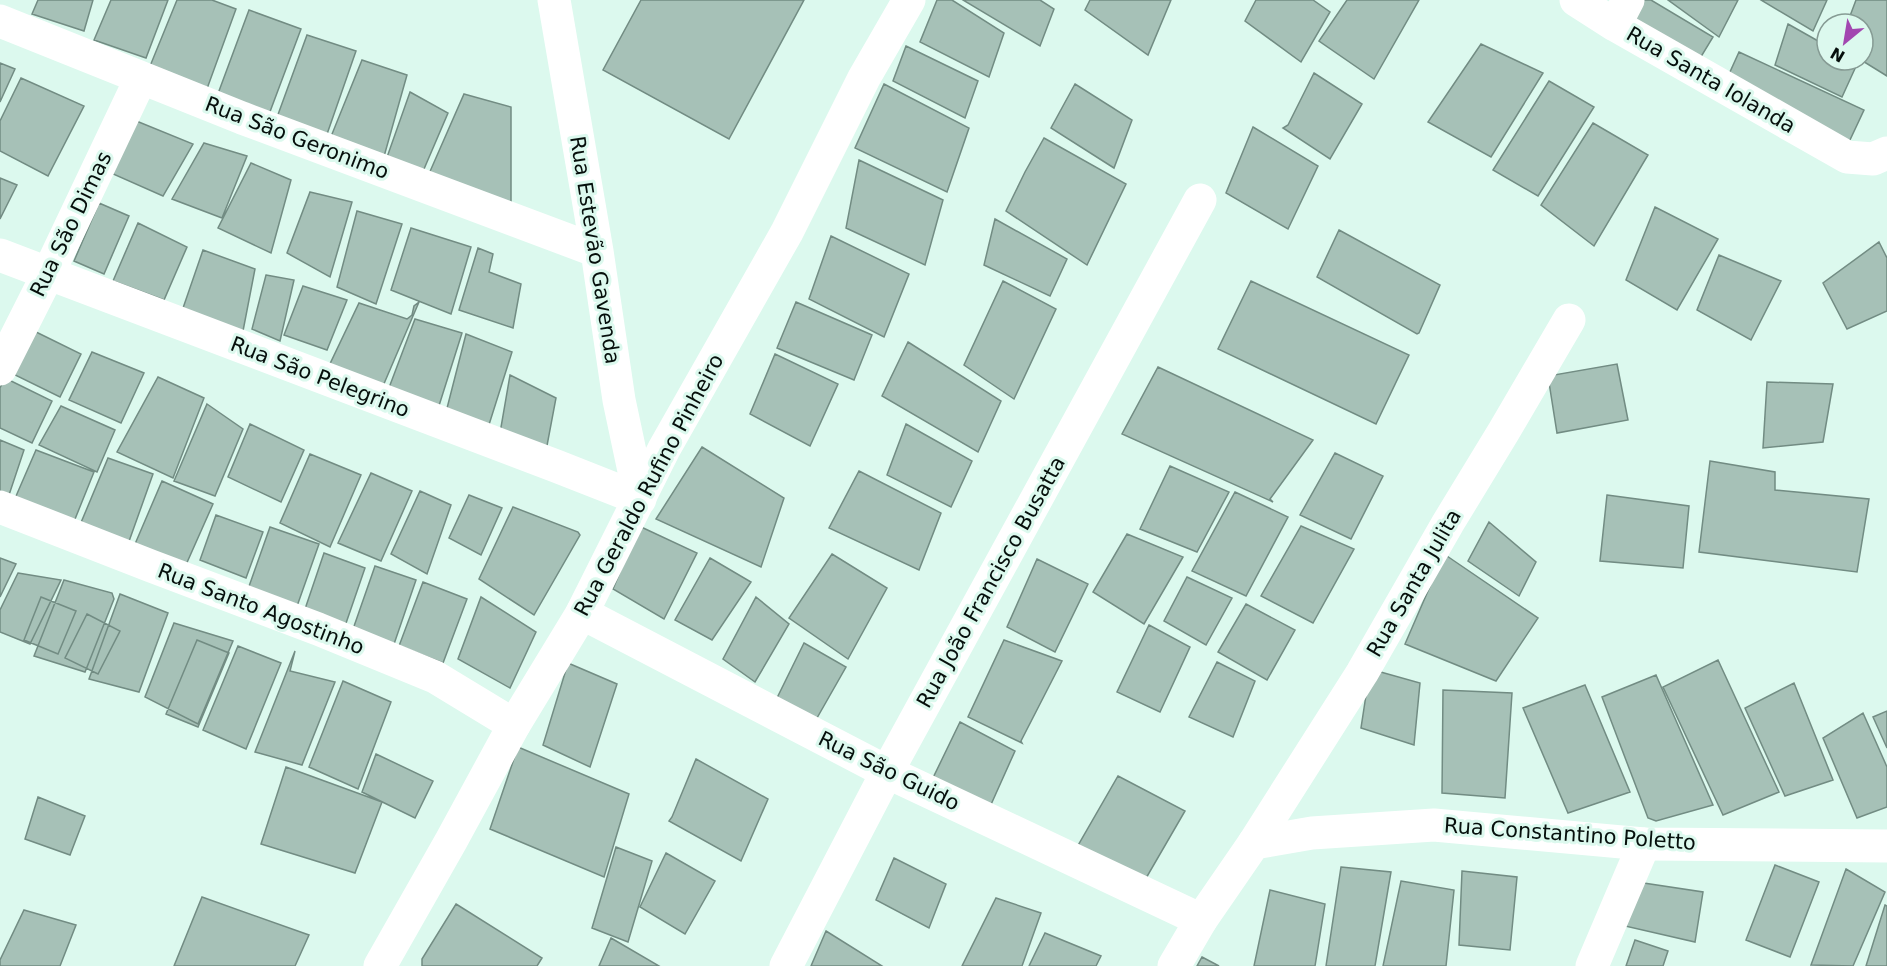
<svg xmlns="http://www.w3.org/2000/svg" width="1887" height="966" viewBox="0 0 1887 966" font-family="'DejaVu Sans',sans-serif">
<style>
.building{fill:#a6c1b7;stroke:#728c83;stroke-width:1.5}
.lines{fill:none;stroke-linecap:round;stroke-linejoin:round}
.street{stroke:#fff;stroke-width:33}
.secondary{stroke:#fff;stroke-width:33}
.labels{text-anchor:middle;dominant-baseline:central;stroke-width:6;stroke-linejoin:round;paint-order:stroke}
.street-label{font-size:21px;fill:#060f0c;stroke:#dcf9ee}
</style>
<rect width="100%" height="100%" fill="#dcf9ee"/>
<!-- building -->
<path class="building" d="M38 0H93L84 31 32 14Z
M111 0H168L146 58 94 40Z
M177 0H212L236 9 204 97 148 71Z
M641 0H804L729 139 603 70Z
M937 0H952L1004 33 989 77 920 42Z
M963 0H1040L1054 9 1040 46Z
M1090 0H1171L1148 55 1085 10Z
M1256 0H1313L1330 12 1301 62 1245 21Z
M1347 0H1419L1374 79 1319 41Z
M1641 0H1651L1713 37 1696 65 1627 24Z
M1668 0H1738L1719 37Z
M1761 0H1827L1813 31Z
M1856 0H1887V76L1861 60H1863V24H1847Z
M249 10 301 29 268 117 216 99Z
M1788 24 1827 46V60H1853L1858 62 1842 97 1775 65Z
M307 35 356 51 326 137 276 120Z
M1481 44 1543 73 1491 157 1428 122Z
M906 46 978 81 965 118 893 81Z
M1739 52 1864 110 1849 142 1725 83Z
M362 60 407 75 383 160 330 139Z
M0 63 15 69 0 102Z
M1314 73 1362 104 1330 159 1283 128 1288 125Z
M21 78 84 106 48 176 0 151V121Z
M1549 81 1594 107 1538 196 1493 170Z
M884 84 969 128 947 192 855 148Z
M1075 84 1132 120 1114 168 1051 128Z
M410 92 448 113 421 176 386 160Z
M464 94 511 107V211L428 176Z
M129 118 193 144 163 196 104 170Z
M1593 123 1648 155 1594 246 1541 205Z
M1253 127 1318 166 1288 229 1226 193Z
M1044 138 1126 184 1087 265 1006 211 1025 172Z
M204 143 247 156 222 218 172 199Z
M859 160 943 200 925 265 846 228Z
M251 163 291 180 271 253 218 228Z
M0 178 17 185 0 219Z
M310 192 352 202 330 277 287 253Z
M99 203 129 216 104 274 74 261Z
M1655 207 1718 239 1677 310 1626 280Z
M357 211 402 224 376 304 337 287Z
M995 219 1067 259 1050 296 984 265Z
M138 223 187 247 164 300 113 281Z
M411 228 471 247 451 314 391 290Z
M1339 230 1440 285 1419 333 1417 334 1317 277Z
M831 236 909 274 884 337 809 299Z
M1879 242 1887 258V311L1847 329 1823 283Z
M478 248 493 254 489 272 521 284 513 328 459 310Z
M203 250 255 269 243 331 182 311Z
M1719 255 1781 281 1751 340 1697 310Z
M266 275 294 280 280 341 252 329Z
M1003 281 1056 309 1014 399 964 365Z
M1251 281 1409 355 1376 424 1218 349Z
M303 286 347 300 327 350 284 335Z
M419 302 380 393 328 368 359 303 407 319 412 315 414 306Z
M796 302 872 335 854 380 777 348Z
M415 319 462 333 437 412 387 393Z
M32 330 81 354 60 397 11 373Z
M466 334 512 352 487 431 445 416Z
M908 342 1001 401 978 452 882 396Z
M92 352 144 373 121 423 69 400Z
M775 354 838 384 810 446 750 414Z
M1617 364 1628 420 1557 433 1548 376Z
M1158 367 1313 440 1270 499 1273 502 1122 434Z
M510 375 556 398 546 451 500 433Z
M158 377 204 398 173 478 117 452Z
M5 378 52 401 32 443 0 428V388Z
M1767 382 1833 384 1823 442 1763 448Z
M207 404 243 429 215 496 174 481Z
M61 406 115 430 97 472 39 445Z
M250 424 304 450 281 502 228 477Z
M906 424 972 461 951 507 887 475Z
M0 440 24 450 6 504 0 501Z
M702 447 784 498 761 567 656 519Z
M36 450 94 472 71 529 13 503Z
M1335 453 1383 476 1351 539 1300 515Z
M310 454 361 475 330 547 280 523Z
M108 458 153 474 127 547 80 525Z
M1710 461 1775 472V490L1869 499 1857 572 1699 552Z
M1170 466 1229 492 1197 552 1140 529Z
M859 471 941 513 919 570 829 528Z
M371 473 412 491 381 561 338 543Z
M162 481 213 504 185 567 135 544Z
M420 491 451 505 427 574 391 554Z
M1235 492 1288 517 1246 596 1192 571Z
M469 495 502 508 481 555 449 538Z
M1607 495 1689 506 1683 568 1600 561Z
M513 507 578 532 580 535 534 615 479 579Z
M216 515 263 532 246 578 200 560Z
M1489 522 1536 562 1519 596 1468 561Z
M639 526 697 553 664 619 613 589Z
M1301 526 1354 549 1313 623 1261 596Z
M270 527 319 544 296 609 247 592Z
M1127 534 1183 557 1144 624 1093 592Z
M324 553 365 568 344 629 303 615Z
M832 554 887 588 848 659 789 618Z
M1444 554 1538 618 1496 681 1405 644Z
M0 558 16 564 0 597Z
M710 558 751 582 712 640 675 620Z
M1037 559 1088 584 1055 652 1007 627Z
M375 566 416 580 393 647 352 632Z
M18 573 61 580 30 644 0 632V610Z
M1187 577 1232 598 1206 645 1164 621Z
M64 580 112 593 114 599 85 672 34 656Z
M423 582 467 599 443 663 399 646Z
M120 594 168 613 139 692 89 679Z
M41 597 76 611 58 654 24 640Z
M481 597 536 632 510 688 458 659Z
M756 597 789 624 755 682 723 659Z
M1246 604 1295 630 1267 680 1218 652Z
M87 614 120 631 98 674 65 658Z
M174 623 233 641 198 724 145 697Z
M1149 625 1190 647 1160 712 1117 692Z
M197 640 229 653 198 727 166 714Z
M1004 640 1062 661 1021 741 1022 743 968 717Z
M804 643 846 667 813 725 776 700Z
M238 646 281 663 246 749 203 730Z
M295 651 290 671 335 682 302 765 255 752Z
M1718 660 1779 792 1723 815 1663 687Z
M1217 662 1255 681 1233 737 1189 717Z
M568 663 617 684 590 767 543 745Z
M1370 669 1420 683 1414 745 1361 728Z
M1656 675 1713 805 1656 821 1648 818 1602 697Z
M343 681 391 702 358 789 309 767Z
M1794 683 1833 780 1785 796 1745 708Z
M1585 685 1630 792 1568 813 1523 708Z
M1443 690 1512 693 1505 798 1442 793Z
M1887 711V748L1873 717Z
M1863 713 1887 767V807L1857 818 1823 738Z
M960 722 1015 751 989 809 931 782Z
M518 747 629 794 604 877 490 829Z
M376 754 433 781 415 818 362 792Z
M696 759 768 799 741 861 669 821 672 817Z
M286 767 382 802 355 873 261 844Z
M1118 776 1185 811 1145 880 1076 849Z
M38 797 85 816 70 855 25 839Z
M616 847 652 861 628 942 592 928Z
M666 853 715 881 685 934 640 907Z
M894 858 946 884 929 928 876 900Z
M1775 865 1819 882 1790 957 1746 940Z
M1341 867 1391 872 1375 966H1326Z
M1846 869 1885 892 1853 966 1811 965Z
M1462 871 1517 877 1510 950 1459 945Z
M1401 881 1454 890 1446 966H1383Z
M1637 882 1703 892 1695 942 1625 926Z
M1270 890 1325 904 1315 966H1254Z
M202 897 309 935 295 966H174Z
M996 898 1041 913 1022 966H962Z
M456 904 542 958 537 966H422V959Z
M1885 905 1887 906V966H1866Z
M24 910 76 925 60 966H0V960Z
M826 931 882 966H811Z
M1045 933 1101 956 1096 966H1029Z
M611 938 659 966H599Z
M1635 940 1668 951 1663 966H1626Z
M1202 957 1219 966H1197Z"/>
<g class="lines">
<!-- street -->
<path class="street" d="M554 0 597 251 619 400 640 499
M1576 0 1615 25 1847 157 1873 159 1887 153
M0 21 242 118 597 251
M1615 25 1628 0
M0 255 556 466 640 499
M0 369 48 274 141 78
M0 507 151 566 318 629 435 677 514 725
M582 613 887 772 1200 200
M1254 843 1362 673 1448 523 1504 431 1569 320
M1174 966 1201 920
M1592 966 1644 844"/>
<!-- secondary -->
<path class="secondary" d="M380 966 451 841 514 725 582 613 664 449 787 232 864 78 909 0
M786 966 887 772 1201 920 1254 843 1312 833 1434 825 1644 844 1887 846"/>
</g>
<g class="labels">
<!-- street labels -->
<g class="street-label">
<text transform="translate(1711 80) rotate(30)">Rua Santa Iolanda</text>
<text transform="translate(297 138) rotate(21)">Rua São Geronimo</text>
<text transform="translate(71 224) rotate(-64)">Rua São Dimas</text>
<text transform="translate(595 250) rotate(81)">Rua Estevão Gavenda</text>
<text transform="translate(320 377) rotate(21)">Rua São Pelegrino</text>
<text transform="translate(649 485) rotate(-62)">Rua Geraldo Rufino Pinheiro</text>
<text transform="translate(991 582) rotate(-61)">Rua João Francisco Busatta</text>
<text transform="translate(1414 583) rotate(-60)">Rua Santa Julita</text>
<text transform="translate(261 609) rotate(21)">Rua Santo Agostinho</text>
<text transform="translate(889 771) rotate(26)">Rua São Guido</text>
<text transform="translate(1570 834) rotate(4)">Rua Constantino Poletto</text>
</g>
</g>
<!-- north arrow -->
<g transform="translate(1845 42) rotate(210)"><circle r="28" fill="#dcf9ee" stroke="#869b94" stroke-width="1.5"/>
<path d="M0-4.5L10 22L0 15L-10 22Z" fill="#a246b0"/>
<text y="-9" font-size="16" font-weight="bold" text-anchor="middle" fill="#060f0c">N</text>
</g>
</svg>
